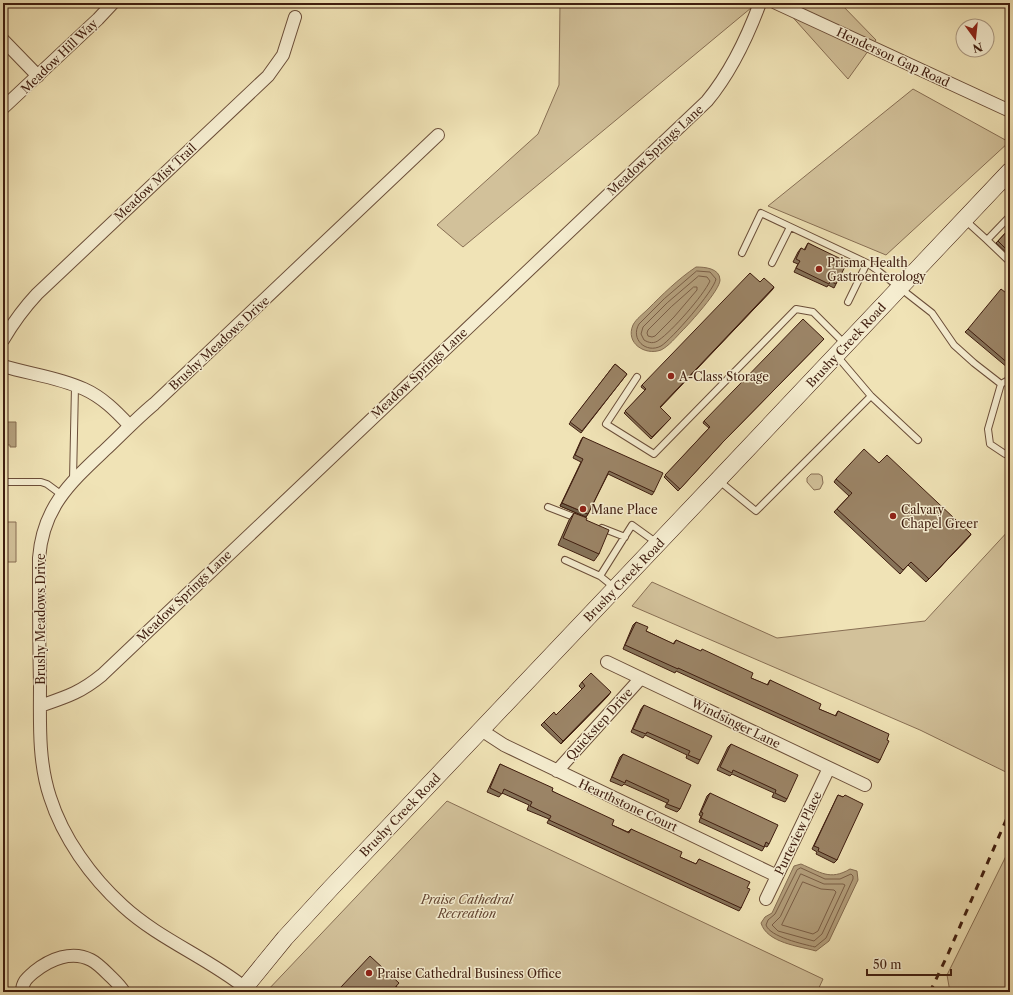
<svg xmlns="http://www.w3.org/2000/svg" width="1013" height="995" viewBox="0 0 1013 995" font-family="'Libre Caslon Text',serif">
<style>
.green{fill:#d2c19a;stroke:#886f54}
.water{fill:#b4a07d;stroke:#856c51}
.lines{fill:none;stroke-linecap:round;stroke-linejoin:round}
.shore{stroke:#7a5e46;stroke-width:1}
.service-casing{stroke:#6b4e39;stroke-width:8}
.minor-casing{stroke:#6b4e39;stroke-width:14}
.secondary-casing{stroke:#3f1d0f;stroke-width:18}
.service{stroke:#f5edd0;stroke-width:6}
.minor{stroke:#f5edd0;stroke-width:12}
.secondary{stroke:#f5edd0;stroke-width:17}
.rail{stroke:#3f1d0f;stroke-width:3;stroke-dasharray:7 7;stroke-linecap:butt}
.wall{fill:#857258;stroke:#3f1d0f}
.shaded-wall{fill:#6c5c47;stroke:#3f1d0f}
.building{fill:#9b8466;stroke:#3f1d0f}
.poi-dot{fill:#8f2418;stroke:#f5edd0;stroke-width:1.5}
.labels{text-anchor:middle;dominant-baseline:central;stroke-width:3;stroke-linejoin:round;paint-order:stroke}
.street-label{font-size:12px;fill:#3f1d0f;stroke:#f5edd0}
.poi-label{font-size:12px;fill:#3f1d0f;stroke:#f5edd0;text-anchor:start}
.park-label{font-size:12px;font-style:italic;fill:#644632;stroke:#f5edd0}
</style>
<rect width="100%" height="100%" fill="#f0e3b6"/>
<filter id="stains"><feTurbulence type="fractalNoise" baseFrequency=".005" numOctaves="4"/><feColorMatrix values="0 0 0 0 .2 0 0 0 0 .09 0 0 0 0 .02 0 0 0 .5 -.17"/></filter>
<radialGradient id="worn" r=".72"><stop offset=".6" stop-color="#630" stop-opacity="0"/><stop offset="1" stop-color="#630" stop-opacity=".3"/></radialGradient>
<!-- green -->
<path class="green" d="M560 3H757L463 247 437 225 538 134 559 85Z
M780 3H840L876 40 848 79Z
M913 89 1009 142 886 255 768 206Z
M811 474H819L822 476 823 483 820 489 814 490 807 482V478Z
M3 522H16V562H3Z
M1010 529V774L920 730 632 606 652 582 777 638 925 621Z
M447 801 823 979 817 992H266Z
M1010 848V992H950L947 975Z"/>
<!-- water -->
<path class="water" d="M696 267C704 267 720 268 720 280 720 290 690 323 682 331 676 337 669 346 661 350 645 356 625 343 633 325 636 319 643 314 648 309 662 295 678 279 696 267Z
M3 422H16V447H10V445H3Z
M801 864C820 872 830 881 850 869L857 871 858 880 829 941 816 951C799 946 767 943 761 923L765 917 772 913 794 866Z"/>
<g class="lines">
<!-- shore -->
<path class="shore" d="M697 271 710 272 716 279C714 291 671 340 661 346 646 354 630 339 639 324L664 299Z
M699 276 707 277 710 281C703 296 672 331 659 340 654 344 649 343 644 340L641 334 643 327 667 303Z
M694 287H697V290L674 317 655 336 652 337 648 336 647 333 648 330 671 307Z
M801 868 825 879H840L851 874 853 876V879L826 938 815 947C803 944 770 937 766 925L768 920 775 914 797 870Z
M801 874 824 884H843L845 885 822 934 814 941 778 931 772 925 780 917Z
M803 882 821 889 834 890 836 892 818 931 813 934 782 925Z"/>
<defs>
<path id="service" d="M1002 182 1010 190
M965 220 987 240 1010 216
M987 240 1010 262
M742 253 761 213 867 263 877 270 932 313 954 345 974 363 1001 384
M772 263 790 227
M848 302 867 263
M837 356 871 396 918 440
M637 377 606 424 654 454 796 309 813 312 845 344
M1010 379 1001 384 988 429 990 444 1005 454 1010 455
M73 480 75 386
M718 480 756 511 871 396
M3 482H41L47 484 62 495
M548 507 579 519
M602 528 625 537
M565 560 600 576
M615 588 600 576 632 525 657 543"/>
<path id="minor" d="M776 3 1010 111
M3 40 38 76
M3 108 98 19 113 3
M3 340C13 323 24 308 37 294L268 76 283 55 295 17
M3 366C29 374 58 377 84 389 102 397 116 411 129 425
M607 662 865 785
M40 706C66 697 80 693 102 675L707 101C731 72 747 38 760 3
M481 730 504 745 777 876
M557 771 641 678
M766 899 829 768
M244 987C206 957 159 939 123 906 91 877 63 838 50 797 38 761 40 722 40 685 39 643 39 600 39 558 43 507 70 483 105 450 122 434 137 418 154 404L438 135
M22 992C22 982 27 978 34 972 50 959 72 950 91 960 97 963 103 969 108 974 114 980 120 985 124 992"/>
<path id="secondary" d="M241 992 285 938 330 889 718 480 1010 171"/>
</defs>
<!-- service casing -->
<use href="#service" class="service-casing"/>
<!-- minor casing -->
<use href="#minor" class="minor-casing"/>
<!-- secondary casing -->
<use href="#secondary" class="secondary-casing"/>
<!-- service -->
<use href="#service" class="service"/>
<!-- minor -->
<use href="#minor" class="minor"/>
<!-- secondary -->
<use href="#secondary" class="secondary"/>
<!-- rail -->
<path class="rail" d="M930 992 948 954 1010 811"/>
</g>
<!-- wall -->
<path class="wall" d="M1010 228V256L996 243Z
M808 243 840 260 836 284 834 288 828 285 827 287 794 272 798 264 793 262 798 252 801 248 804 250Z
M760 282 773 289 660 407 671 418 651 439 624 413 645 390 641 387 642 385Z
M1010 296V366L1008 368 965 332 968 329Z
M824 339 722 443 678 491 664 477 709 428 703 423 704 421Z
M615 364 627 374 581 433 569 424Z
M583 437 654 492 652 495 608 474 588 514 586 517 560 506 581 462 573 458 581 440Z
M879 463 971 534 969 537 926 582 908 565 900 574 834 512 849 496 834 482 836 479Z
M574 513 586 520 599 554 594 561 558 545 569 520Z
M636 622 646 631 673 644 676 640 751 678 767 685 770 680 819 709 835 716 838 711 887 740 880 760 878 763 676 671 675 673 623 649 633 625Z
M582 682 608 696 561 744 541 725 544 722 556 715 582 689 579 686Z
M644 705 700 760 698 764 686 758 687 755 645 735 643 738 631 732 641 709Z
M731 744 787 799 785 802 772 797 774 793 732 774 730 776 717 770 728 747Z
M623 754 680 809 677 812 665 807 667 803 624 784 622 786 610 781 620 757Z
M500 764 552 791 612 825 628 832 631 829 680 857 696 864 699 859 747 888 741 908 739 911 547 823 549 819 527 810 529 805 502 793 499 797 487 792 498 768Z
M710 793 769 844 767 847 765 846 762 851 699 822 701 816 699 815 707 796Z
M838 795 843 797 845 795 837 860 834 863 816 854 817 852 812 849 836 799Z
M397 986 392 992H341L339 990 341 987Z"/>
<!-- shaded-wall -->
<path class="shaded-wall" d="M774 287 773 289 659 409 660 407Z
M562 503 588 514 586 517 560 506Z
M971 534 969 537 926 582 929 579Z
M611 692 608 696 561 744 563 741Z"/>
<!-- building -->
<path class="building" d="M1010 228V253L998 241Z
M808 243 841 259 840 260 847 263 836 284 830 281 829 284 796 268 800 261 796 259 801 248 805 250Z
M750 273 760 282 764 278 774 287 660 407 671 418 652 437 625 411 646 389 642 385Z
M1001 289 1010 296V365L968 329Z
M803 319 824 339 723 442 680 489 665 475 710 427 704 421Z
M615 364 627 374 582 431 570 422Z
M583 437 663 473 654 492 609 471 588 514 562 503 583 459 575 455Z
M864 449 879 463 887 455 971 534 929 579 911 562 903 570 837 509 852 493 836 479Z
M574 513 587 518 586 520 609 530 599 554 563 538Z
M636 622 648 627 646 631 674 644 676 640 701 651 702 649 753 673 751 678 768 685 770 680 821 704 819 709 836 716 838 711 889 734 887 740 889 741 880 760 678 668V669L625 645Z
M591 673 611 692 563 741 544 722 554 712 556 715 585 686 582 682Z
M644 705 712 736 700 760 688 755 690 751 647 732 646 734 633 729Z
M731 744 798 775 787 799 775 793 776 790 733 770 732 773 720 767Z
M623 754 691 785 680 809 667 804 669 800 626 780 625 783 612 777Z
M500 764 553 788 552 791 614 820 612 825 629 833 631 829 682 852 680 857 696 864 699 859 750 882 747 888 750 889 741 908 549 820 551 816 530 806 532 802 504 789 502 794 490 788Z
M710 793 778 825 769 844 766 842 764 847 701 818 703 813 701 812Z
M838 795 843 797 845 795 863 804 837 860 818 851 819 848 814 846Z
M370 956 399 983 391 992H347L341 987Z"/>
<!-- markers -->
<g class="poi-dot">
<circle cx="819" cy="269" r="4"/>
<circle cx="671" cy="376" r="4"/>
<circle cx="583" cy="509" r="4"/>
<circle cx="893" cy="516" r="4"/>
<circle cx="369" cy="973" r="4"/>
</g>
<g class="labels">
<!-- street labels -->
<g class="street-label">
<text transform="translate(59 56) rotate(-44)">Meadow Hill Way</text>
<text transform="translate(893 57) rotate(25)">Henderson Gap Road</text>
<text transform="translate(655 150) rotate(-43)">Meadow Springs Lane</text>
<text transform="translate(155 182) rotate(-43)">Meadow Mist Trail</text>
<text transform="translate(219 343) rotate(-43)">Brushy Meadows Drive</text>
<text transform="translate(846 345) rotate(-47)">Brushy Creek Road</text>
<text transform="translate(419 373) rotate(-43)">Meadow Springs Lane</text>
<text transform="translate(624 580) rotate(-46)">Brushy Creek Road</text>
<text transform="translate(184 596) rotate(-44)">Meadow Springs Lane</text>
<text transform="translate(40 619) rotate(-90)">Brushy Meadows Drive</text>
<text transform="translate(736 723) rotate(26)">Windsinger Lane</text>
<text transform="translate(599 724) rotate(-48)">Quickstep Drive</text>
<text transform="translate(628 805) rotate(25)">Hearthstone Court</text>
<text transform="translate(400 815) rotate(-46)">Brushy Creek Road</text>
<text transform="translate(798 833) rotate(-64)">Purteview Place</text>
</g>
<!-- poi labels -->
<g class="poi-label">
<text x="827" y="262">Prisma Health<tspan x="827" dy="14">Gastroenterology</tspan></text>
<text x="679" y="376">A-Class Storage</text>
<text x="591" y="509">Mane Place</text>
<text x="901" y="509">Calvary<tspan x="901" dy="14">Chapel Greer</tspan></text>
<text x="377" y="973">Praise Cathedral Business Office</text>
</g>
<!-- park labels -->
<g class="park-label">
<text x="467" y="899">Praise Cathedral<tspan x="467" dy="14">Recreation</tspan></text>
</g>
</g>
<!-- margin -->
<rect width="1013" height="995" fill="none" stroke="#f0e3b6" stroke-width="16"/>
<rect x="4" y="4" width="1005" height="987" fill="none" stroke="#3f1d0f" stroke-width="2"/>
<rect x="8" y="8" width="997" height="979" fill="none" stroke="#3f1d0f"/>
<!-- north arrow -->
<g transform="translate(975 38) rotate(165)"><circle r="19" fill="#f5edd0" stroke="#ac9a83"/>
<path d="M0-3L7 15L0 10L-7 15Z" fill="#8f2418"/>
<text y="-6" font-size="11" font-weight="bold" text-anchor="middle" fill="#3f1d0f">N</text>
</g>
<!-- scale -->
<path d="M867 969v6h84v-6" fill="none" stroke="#3f1d0f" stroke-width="2"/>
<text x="873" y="969" font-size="12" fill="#3f1d0f" stroke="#f5edd0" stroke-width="3" paint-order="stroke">50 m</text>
<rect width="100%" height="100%" filter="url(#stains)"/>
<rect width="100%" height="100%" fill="url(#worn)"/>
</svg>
